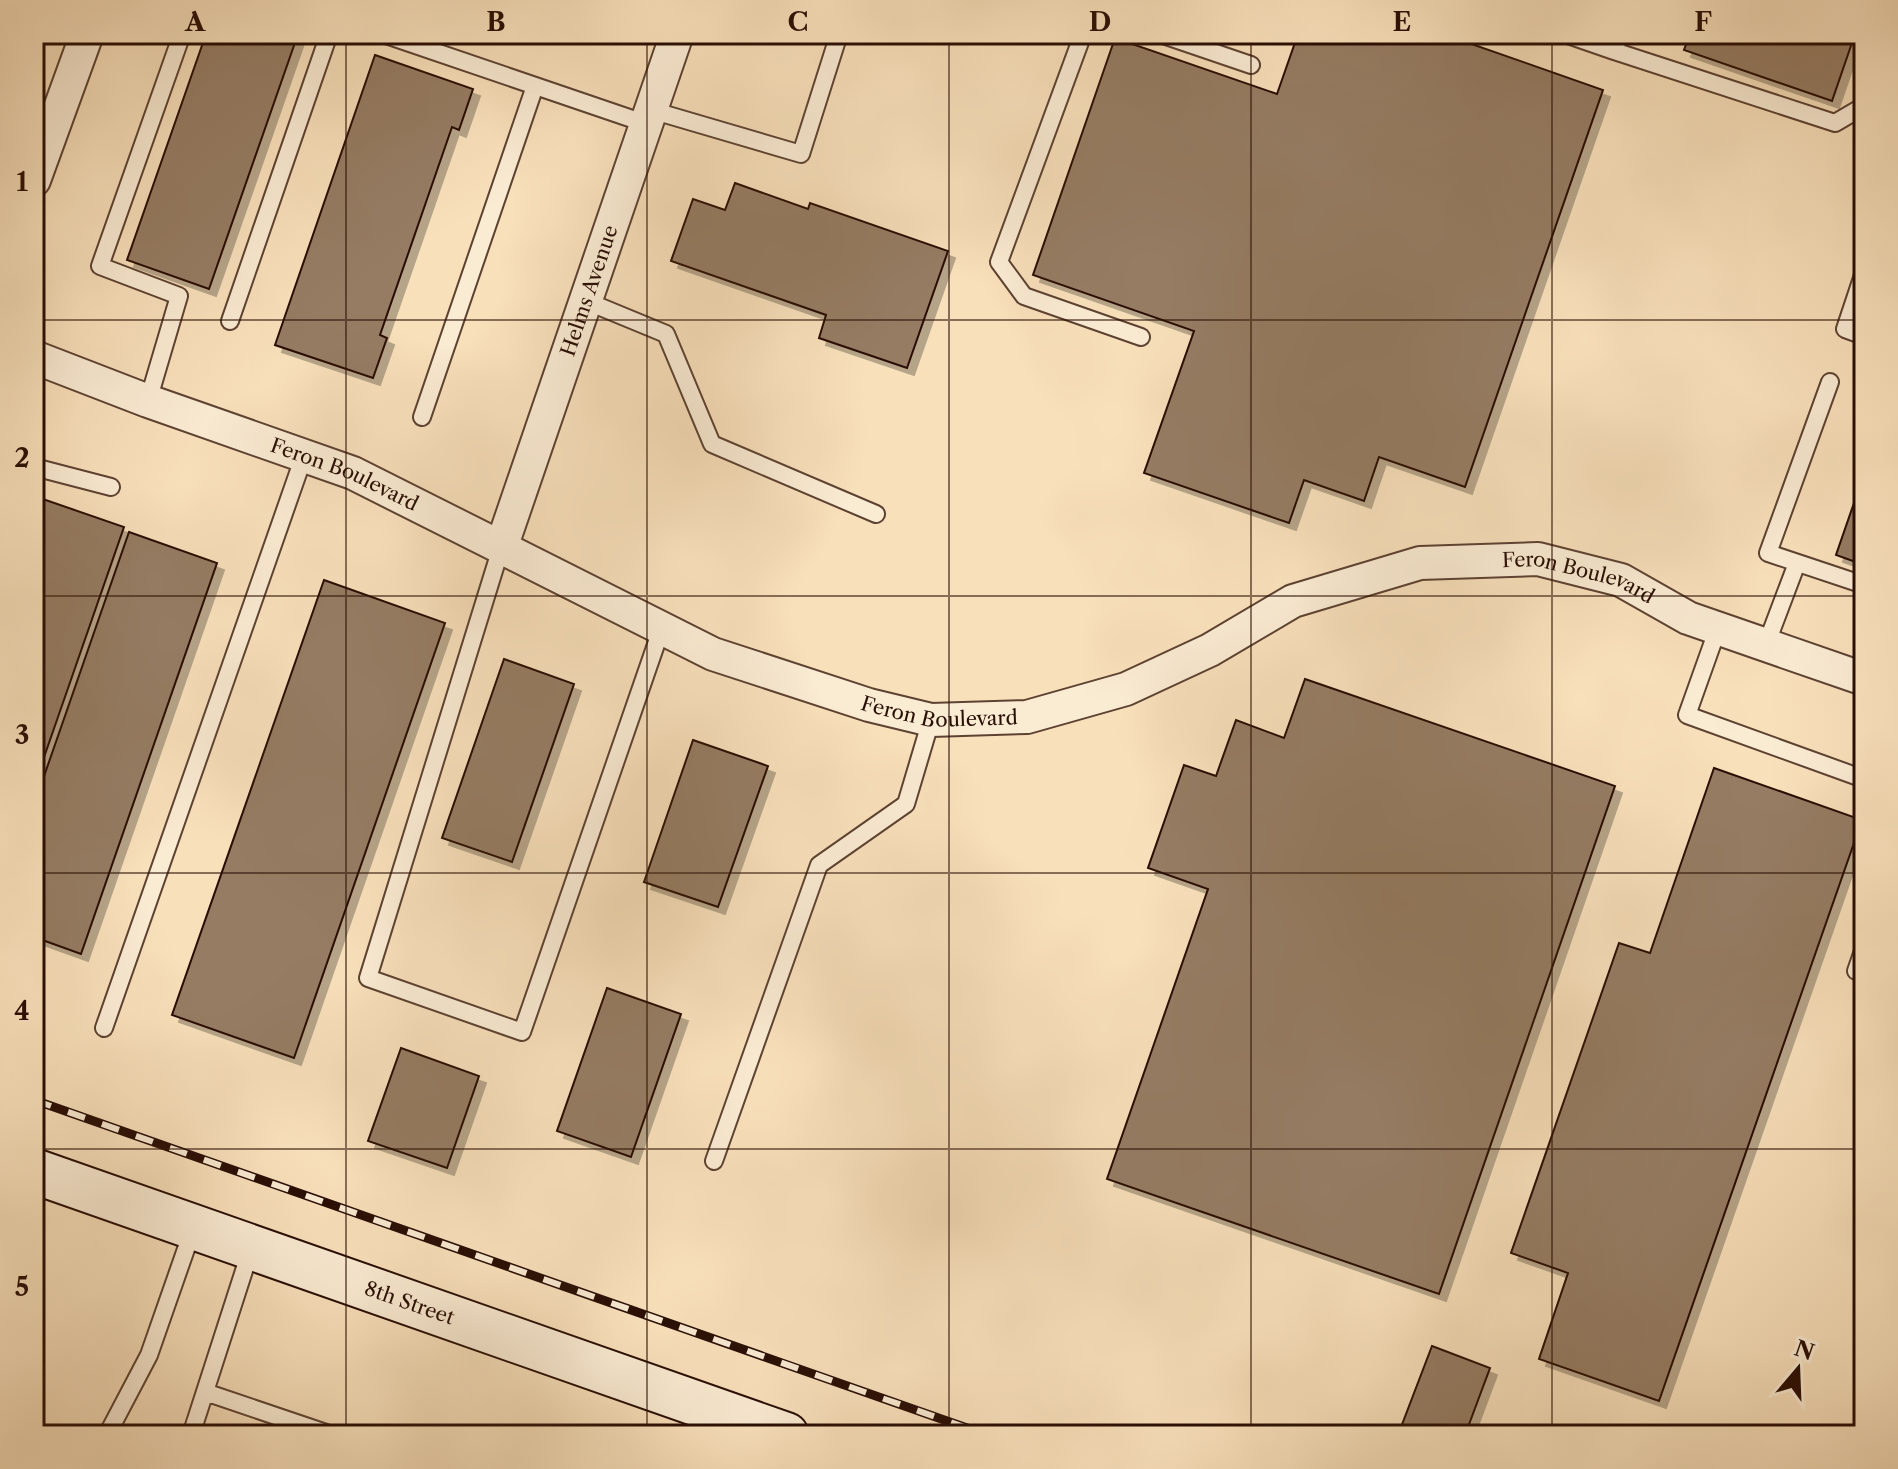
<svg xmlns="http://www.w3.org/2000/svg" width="1898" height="1469" viewBox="0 0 1898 1469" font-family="'Libre Caslon Text',serif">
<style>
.building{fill:#957b63;stroke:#290e04;stroke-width:2;filter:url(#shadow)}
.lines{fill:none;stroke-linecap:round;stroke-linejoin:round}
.lane-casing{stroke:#5d4232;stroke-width:20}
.street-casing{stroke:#5d4232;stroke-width:36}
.secondary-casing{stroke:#290e04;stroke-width:48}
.lane{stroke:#faebd3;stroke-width:16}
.street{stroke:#faebd3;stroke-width:32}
.secondary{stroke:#faebd3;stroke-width:44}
.rail-casing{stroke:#290e04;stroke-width:9}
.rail{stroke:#faebd3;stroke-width:6;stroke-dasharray:18;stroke-linecap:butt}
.grid{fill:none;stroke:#290e04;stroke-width:2;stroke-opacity:0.55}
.labels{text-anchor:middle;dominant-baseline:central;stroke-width:6;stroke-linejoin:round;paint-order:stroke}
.street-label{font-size:20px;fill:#290e04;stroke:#faebd3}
.neatline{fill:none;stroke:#290e04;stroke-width:3}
.grid-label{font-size:26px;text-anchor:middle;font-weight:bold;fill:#290e04}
</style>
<defs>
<filter id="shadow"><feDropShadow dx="7" dy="7" stdDeviation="0" flood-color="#0004"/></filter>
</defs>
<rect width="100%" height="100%" fill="#f8e0bb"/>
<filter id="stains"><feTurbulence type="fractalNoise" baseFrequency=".0025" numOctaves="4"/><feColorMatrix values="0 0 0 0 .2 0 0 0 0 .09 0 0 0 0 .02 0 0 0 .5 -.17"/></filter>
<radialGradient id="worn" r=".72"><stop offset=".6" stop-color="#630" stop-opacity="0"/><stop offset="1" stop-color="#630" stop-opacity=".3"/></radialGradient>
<!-- building -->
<path class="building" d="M206 34H298L209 289 127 260Z
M1298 34H1443L1603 90 1465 487 1379 457 1364 501 1304 480 1289 523 1144 473 1194 331 1033 275 1115 38 1277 94Z
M1690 34H1855L1832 101 1684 50Z
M375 55 473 89 459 130 452 127 380 335 387 338 373 378 275 345Z
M735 183 808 209 810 203 948 251 907 368 819 338 826 315 671 261 693 199 725 210Z
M1864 474V565L1836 555Z
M34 496 124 527 34 786Z
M129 532 217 563 81 954 34 937V805Z
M324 580 445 623 294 1058 172 1015Z
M504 659 574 684 512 862 442 838Z
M1305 679 1615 786 1439 1294 1107 1179 1208 889 1148 868 1184 765 1216 776 1236 720 1284 738Z
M693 740 768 766 718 907 644 882Z
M1714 768 1862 820 1659 1401 1539 1359 1568 1273 1511 1253 1619 943 1650 953Z
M607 988 681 1014 631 1157 557 1131Z
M401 1048 479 1076 447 1168 368 1141Z
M1432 1346 1490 1368 1465 1435H1398Z"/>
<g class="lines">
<defs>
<path id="lane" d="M383 34 647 124
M1083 34 999 262 1024 296 1141 337
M1160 34 1251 65
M1565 34 1614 51 1620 34
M1614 51 1835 123 1864 106
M651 110 801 154 839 34
M1864 272 1845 329 1864 336
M586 301 666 334 712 444 876 514
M230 321 329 34
M1830 382 1768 553 1864 585
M148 401 179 296 100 266 182 34
M422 417 535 86
M34 467 111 487
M501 548 368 978 522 1032 661 630
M1718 628 1687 715 1864 779
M1766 645 1797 563
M1864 948 1856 971 1864 974
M104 1028 304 456
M714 1161 819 865 906 804 931 720
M205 1392 332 1435
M107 1435 149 1355 193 1229
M191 1435 251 1249
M1863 1435 1864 1431"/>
<g id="street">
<path d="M34 180 87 34"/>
<path id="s1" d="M34 357 148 401 353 473 713 654 869 705 931 720 1027 717 1126 689 1210 650 1293 601 1420 563 1538 559 1621 580 1688 618 1864 679"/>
<path id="s2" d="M501 548 677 34"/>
</g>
<g id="secondary">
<path id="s3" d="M34 1171 786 1435"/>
</g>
</defs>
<!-- lane casing -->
<use href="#lane" class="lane-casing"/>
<!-- street casing -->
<use href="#street" class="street-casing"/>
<!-- secondary casing -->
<use href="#secondary" class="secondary-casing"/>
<!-- lane -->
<use href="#lane" class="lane"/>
<!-- street -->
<use href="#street" class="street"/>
<!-- secondary -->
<use href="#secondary" class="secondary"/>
<defs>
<path id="rail" d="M34 1100 987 1435"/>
</defs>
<!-- rail casing -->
<use href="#rail" class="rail-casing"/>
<!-- rail -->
<use href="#rail" class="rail"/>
</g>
<!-- grid -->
<path class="grid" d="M346 34V1435M647 34V1435M949 34V1435M1251 34V1435M1552 34V1435M34 320H1864M34 596H1864M34 873H1864M34 1149H1864"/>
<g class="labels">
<!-- street labels -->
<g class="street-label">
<text stroke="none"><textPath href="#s2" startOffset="272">Helms Avenue</textPath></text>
<text stroke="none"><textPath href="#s1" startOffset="332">Feron Boulevard</textPath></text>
<text stroke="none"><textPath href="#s1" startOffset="1652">Feron Boulevard</textPath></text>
<text stroke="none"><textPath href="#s1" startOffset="978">Feron Boulevard</textPath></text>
<text stroke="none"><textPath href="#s3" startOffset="398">8th Street</textPath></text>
</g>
</g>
<!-- margin -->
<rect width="1898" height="1469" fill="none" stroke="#f8e0bb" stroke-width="88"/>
<!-- north arrow -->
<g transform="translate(1798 1369) rotate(19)" stroke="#faebd3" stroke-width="6" paint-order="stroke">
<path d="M0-6L14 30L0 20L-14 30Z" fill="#290e04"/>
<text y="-12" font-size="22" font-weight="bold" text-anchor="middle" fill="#290e04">N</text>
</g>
<rect x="44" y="44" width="1810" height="1381" class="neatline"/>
<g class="grid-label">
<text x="195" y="31">A</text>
<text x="496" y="31">B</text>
<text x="798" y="31">C</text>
<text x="1100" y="31">D</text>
<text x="1402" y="31">E</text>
<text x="1703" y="31">F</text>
<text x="22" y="191">1</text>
<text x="22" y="467">2</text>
<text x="22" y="744">3</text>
<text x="22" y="1020">4</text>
<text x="22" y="1296">5</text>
</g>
<rect width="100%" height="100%" filter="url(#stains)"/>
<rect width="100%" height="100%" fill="url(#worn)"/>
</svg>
